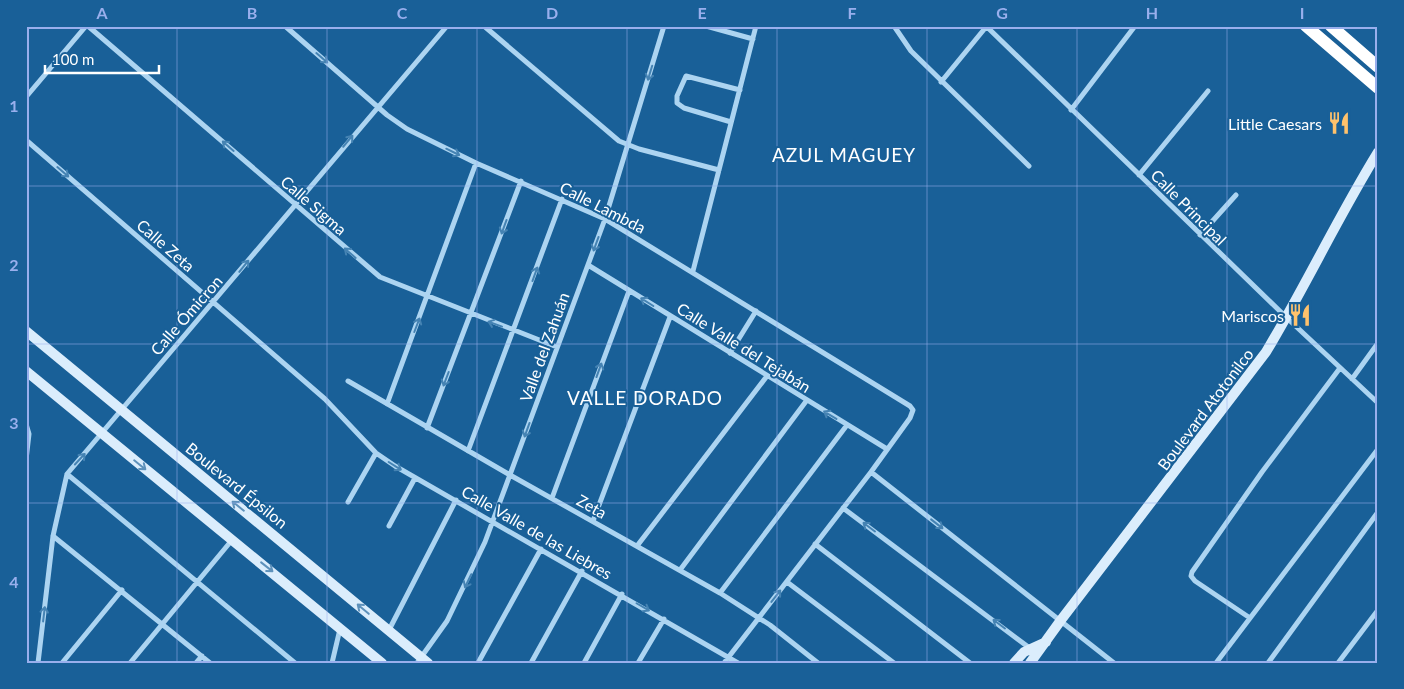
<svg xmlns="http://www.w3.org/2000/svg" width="1404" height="689" viewBox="0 0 1404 689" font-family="Lato,sans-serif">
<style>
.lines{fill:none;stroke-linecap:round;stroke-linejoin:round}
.street{stroke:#acd4f1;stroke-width:5}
.secondary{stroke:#dbedfc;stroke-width:10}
.highway{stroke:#fff;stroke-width:12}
.oneway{stroke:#4583b3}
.oneway2{stroke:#5d91bb}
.grid{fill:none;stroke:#99afed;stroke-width:1;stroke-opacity:0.55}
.labels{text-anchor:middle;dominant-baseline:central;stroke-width:4;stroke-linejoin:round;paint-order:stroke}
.poi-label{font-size:16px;fill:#fff;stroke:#196098;text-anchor:end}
.street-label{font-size:16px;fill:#fff;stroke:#196098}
.quarter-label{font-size:19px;letter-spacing:1px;fill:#fff;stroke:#196098}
.neatline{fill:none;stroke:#99afed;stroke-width:2}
.grid-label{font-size:16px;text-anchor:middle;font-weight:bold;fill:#99afed}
</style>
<rect width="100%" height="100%" fill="#196098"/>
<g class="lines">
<!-- street -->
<path class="street" d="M88 26 380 277 557 347
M285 26 387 115 407 129 476 163 605 219 910 406 913 410 910 418 871 472 724 663
M484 26 619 141 639 149 719 170
M706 26 753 39
M894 26 911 51 1029 166
M986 26 1287 318 1378 403
M941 82 986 27
M26 97 86 26
M1071 110 1135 26
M731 122 684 108 677 103V96L686 76 740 90
M26 140 325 399 376 453 395 466 738 663
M1139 175 1208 91
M1200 235 1236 195
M588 265 887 449
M693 271 756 26
M730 353 756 311
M1352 379 1378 343
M348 381 510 475 720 593 770 625 818 663
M387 404 476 163
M26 424 29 434 26 460
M427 428 521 181
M468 451 562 199
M871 472 1114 663
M67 474 295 663
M552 498 629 291
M348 502 376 453
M843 508 1031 649
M593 521 670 317
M389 526 415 478
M53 536 210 663
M815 544 970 663
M637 546 767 376
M680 570 807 400
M787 582 894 663
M720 593 847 425
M1250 618 1195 581 1191 576 1192 572 1262 472 1340 368
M389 630 456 500
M38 663 53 536 67 474 447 26
M62 663 122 590
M130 663 232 540
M196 663 202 656
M332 663 340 629
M417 663 447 621 485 542 605 219 664 26
M478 663 541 549
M531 663 582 571
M584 663 622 594
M638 663 664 619
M1216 663 1378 449
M1268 663 1378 512
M1338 663 1378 610"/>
<!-- secondary -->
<path class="secondary" d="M26 331 428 663
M26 371 382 663
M1014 663 1024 652 1046 642
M1030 663 1061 620 1266 352C1305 287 1338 217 1378 152"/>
<!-- highway -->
<path class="highway" d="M1306 26 1378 88
M1331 26 1378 67"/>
</g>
<!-- one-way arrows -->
<defs><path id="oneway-shaft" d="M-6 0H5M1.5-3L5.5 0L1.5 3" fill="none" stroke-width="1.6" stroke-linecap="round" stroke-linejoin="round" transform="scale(1.25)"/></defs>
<g class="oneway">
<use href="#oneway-shaft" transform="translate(322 58) rotate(41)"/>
<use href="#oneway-shaft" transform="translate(650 73) rotate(107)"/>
<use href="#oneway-shaft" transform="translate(348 141) rotate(-50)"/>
<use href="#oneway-shaft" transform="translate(228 146) rotate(-139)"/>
<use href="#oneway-shaft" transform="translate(453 152) rotate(26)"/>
<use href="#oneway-shaft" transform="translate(63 172) rotate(41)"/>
<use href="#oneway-shaft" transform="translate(504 227) rotate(110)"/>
<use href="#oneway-shaft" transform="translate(596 244) rotate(110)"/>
<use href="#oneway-shaft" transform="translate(350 253) rotate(-139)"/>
<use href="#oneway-shaft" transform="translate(244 266) rotate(-51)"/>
<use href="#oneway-shaft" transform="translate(535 274) rotate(-70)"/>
<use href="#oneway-shaft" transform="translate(647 302) rotate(-148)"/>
<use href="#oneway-shaft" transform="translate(495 324) rotate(-160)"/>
<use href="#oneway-shaft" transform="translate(417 325) rotate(-69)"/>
<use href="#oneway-shaft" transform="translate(599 370) rotate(-70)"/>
<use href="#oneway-shaft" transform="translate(446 379) rotate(111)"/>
<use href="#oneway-shaft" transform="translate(830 415) rotate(-149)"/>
<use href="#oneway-shaft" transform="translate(527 430) rotate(110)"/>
<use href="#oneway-shaft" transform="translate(80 459) rotate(-47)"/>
<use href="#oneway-shaft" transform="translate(395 466) rotate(32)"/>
<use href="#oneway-shaft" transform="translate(937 524) rotate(38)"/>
<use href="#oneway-shaft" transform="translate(869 527) rotate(-143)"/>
<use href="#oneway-shaft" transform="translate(468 581) rotate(116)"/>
<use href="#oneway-shaft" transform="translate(776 596) rotate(-52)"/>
<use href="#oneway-shaft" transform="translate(643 607) rotate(30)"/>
<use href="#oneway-shaft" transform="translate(44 614) rotate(-83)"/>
<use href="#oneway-shaft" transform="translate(999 624) rotate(-143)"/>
</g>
<g class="oneway2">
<use href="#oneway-shaft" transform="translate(140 465) rotate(39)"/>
<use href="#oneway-shaft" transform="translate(238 506) rotate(-141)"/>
<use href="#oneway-shaft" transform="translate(267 567) rotate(38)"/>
<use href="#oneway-shaft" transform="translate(363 609) rotate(-140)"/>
</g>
<!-- grid -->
<path class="grid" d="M177 26V663M327 26V663M477 26V663M627 26V663M777 26V663M927 26V663M1077 26V663M1227 26V663M26 186H1378M26 344H1378M26 503H1378"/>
<!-- icons -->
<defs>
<symbol id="restaurant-bare" viewBox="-9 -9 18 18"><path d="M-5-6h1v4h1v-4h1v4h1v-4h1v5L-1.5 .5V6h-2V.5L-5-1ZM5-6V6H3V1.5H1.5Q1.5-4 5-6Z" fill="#ffc26c" stroke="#196098" stroke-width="2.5" paint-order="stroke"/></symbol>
</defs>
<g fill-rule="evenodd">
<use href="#restaurant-bare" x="1323" y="107" width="32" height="32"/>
<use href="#restaurant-bare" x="1284" y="299" width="32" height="32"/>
</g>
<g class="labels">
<!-- poi labels -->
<g class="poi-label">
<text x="1322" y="123">Little Caesars</text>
<text x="1284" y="315">Mariscos</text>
</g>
<!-- street labels -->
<g class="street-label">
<text transform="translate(314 205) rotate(41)">Calle Sigma</text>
<text transform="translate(603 207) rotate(27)">Calle Lambda</text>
<text transform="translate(1189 207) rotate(45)">Calle Principal</text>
<text transform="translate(166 245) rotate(41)">Calle Zeta</text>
<text transform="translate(186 315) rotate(-49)">Calle Ómicron</text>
<text transform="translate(544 347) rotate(-70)">Valle del Zahuán</text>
<text transform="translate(744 347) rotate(32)">Calle Valle del Tejabán</text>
<text transform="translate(1205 409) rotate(-53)">Boulevard Atotonilco</text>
<text transform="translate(237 485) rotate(39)">Boulevard Épsilon</text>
<text transform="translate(592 506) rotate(29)">Zeta</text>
<text transform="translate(537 532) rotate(30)">Calle Valle de las Liebres</text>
</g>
<!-- quarter labels -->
<g class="quarter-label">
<text x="844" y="154">AZUL MAGUEY</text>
<text x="645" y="397">VALLE DORADO</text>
</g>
</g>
<!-- border -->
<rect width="1404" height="689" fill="none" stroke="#196098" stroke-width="55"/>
<!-- scale -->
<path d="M45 65v8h114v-8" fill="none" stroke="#ffffff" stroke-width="2.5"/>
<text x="52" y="65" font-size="15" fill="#ffffff" stroke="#196098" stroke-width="4" paint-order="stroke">100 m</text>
<rect x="28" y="28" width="1348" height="634" class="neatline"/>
<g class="grid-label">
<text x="102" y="19">A</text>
<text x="252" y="19">B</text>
<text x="402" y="19">C</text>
<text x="552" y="19">D</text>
<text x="702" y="19">E</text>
<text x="852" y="19">F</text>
<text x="1002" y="19">G</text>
<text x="1152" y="19">H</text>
<text x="1302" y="19">I</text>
<text x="14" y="112">1</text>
<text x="14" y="271">2</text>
<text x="14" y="429">3</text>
<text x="14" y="588">4</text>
</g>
</svg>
